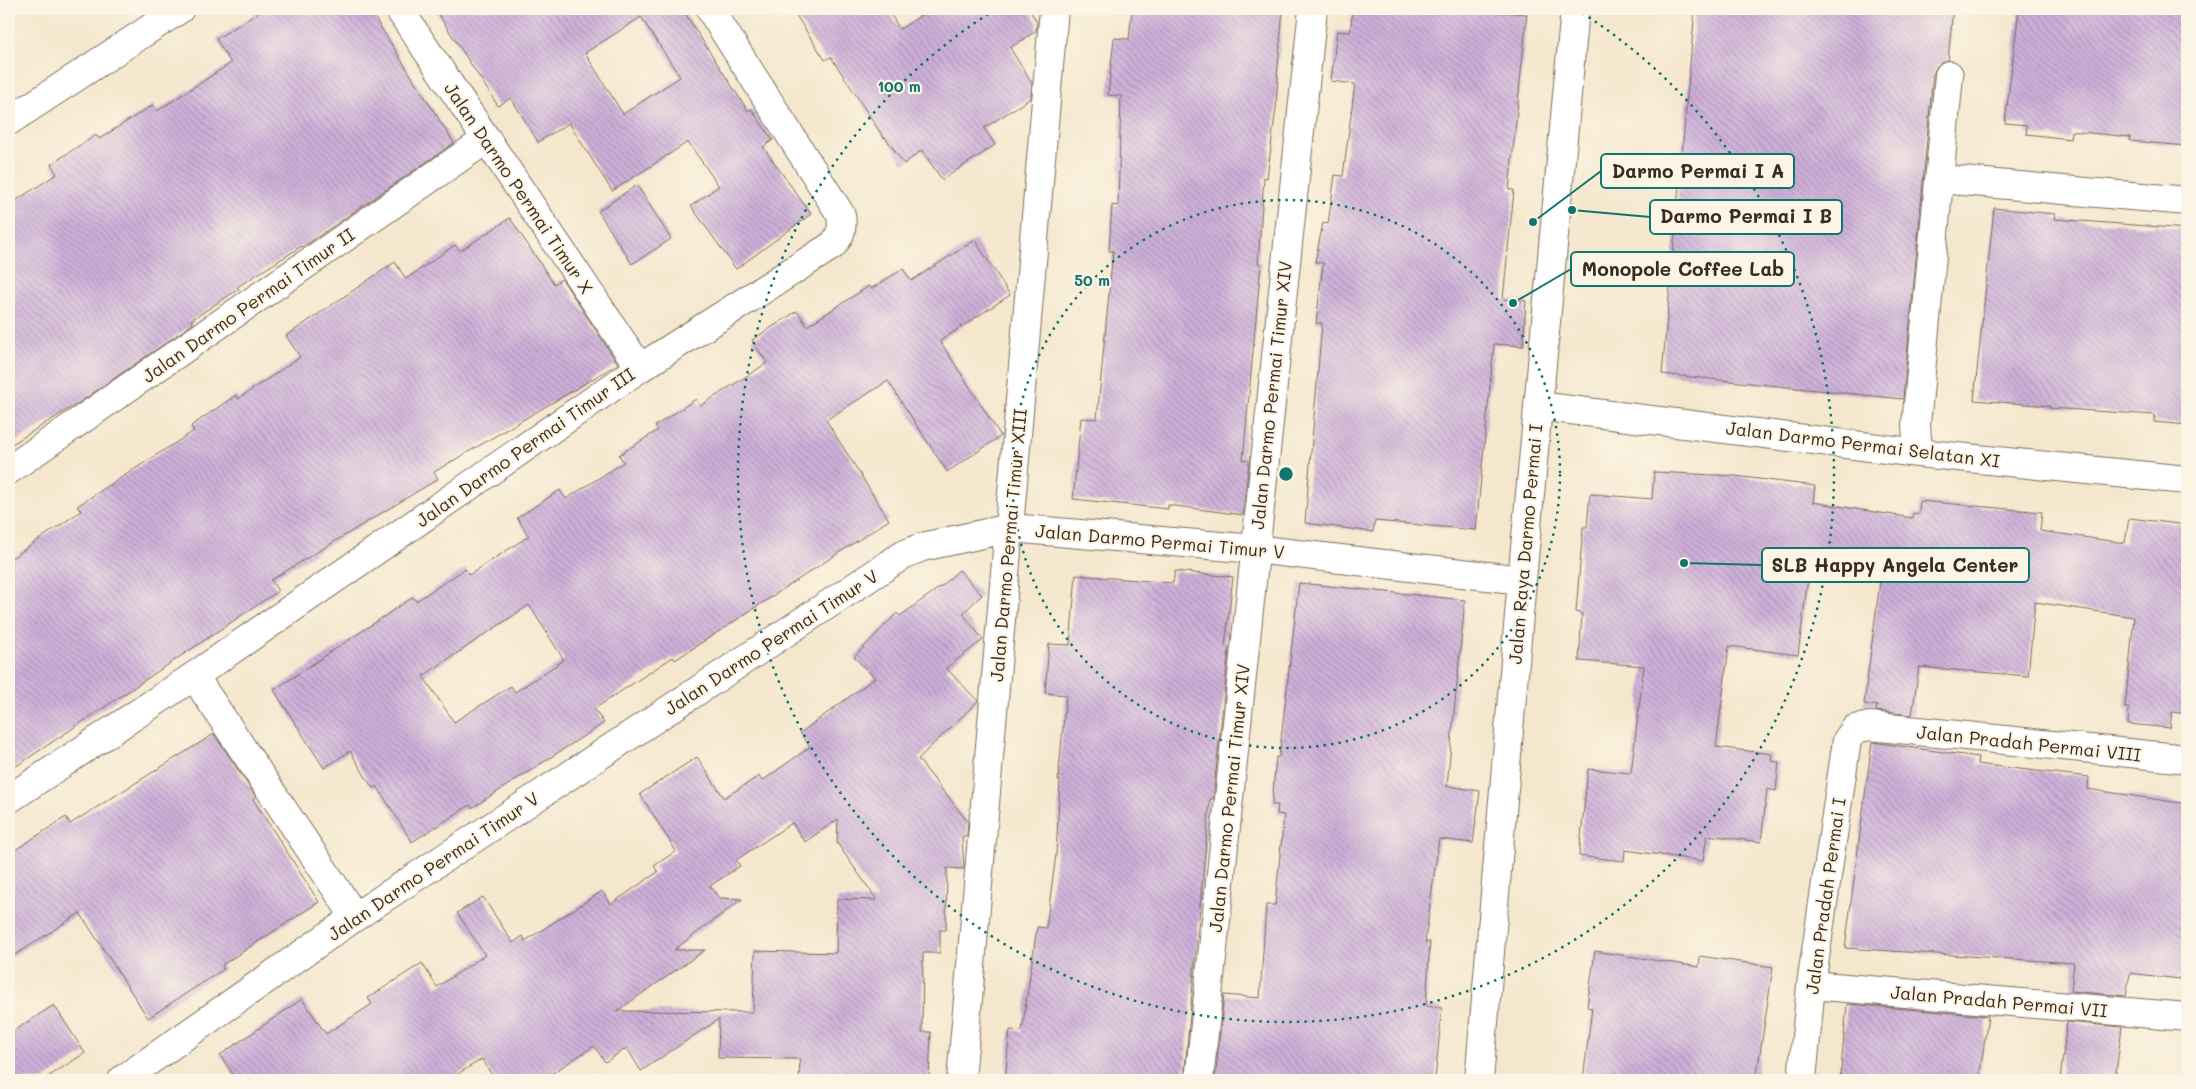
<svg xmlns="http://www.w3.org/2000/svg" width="2196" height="1089" viewBox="0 0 2196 1089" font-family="Mali,sans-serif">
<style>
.building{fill:url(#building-back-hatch);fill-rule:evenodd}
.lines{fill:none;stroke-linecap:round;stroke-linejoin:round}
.street-casing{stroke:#7c6c5b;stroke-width:30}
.secondary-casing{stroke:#7c6c5b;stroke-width:30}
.street{stroke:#fff;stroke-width:28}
.secondary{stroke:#fff;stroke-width:28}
.ring{fill:none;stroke:#0f766e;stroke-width:2.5;stroke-dasharray:2.5 5}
.labels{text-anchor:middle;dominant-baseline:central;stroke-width:4.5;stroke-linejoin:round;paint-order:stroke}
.street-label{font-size:18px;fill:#3b2a1e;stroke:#fcf5e5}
.centre{fill:#0f766e;stroke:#fcf5e5;stroke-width:2.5}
.ring-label{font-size:15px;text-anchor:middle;font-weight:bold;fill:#0f766e;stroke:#fcf5e5;stroke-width:4.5;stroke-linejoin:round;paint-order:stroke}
.leader{fill:none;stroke:#0f766e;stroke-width:2}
.callout-dot{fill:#0f766e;stroke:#fcf5e5;stroke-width:2}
.callout{fill:#fcf5e5;stroke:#0f766e;stroke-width:2}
.callout-label{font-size:19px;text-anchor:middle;font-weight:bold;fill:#3b2a1e}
</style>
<defs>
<pattern id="building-back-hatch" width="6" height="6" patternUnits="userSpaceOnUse" patternTransform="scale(1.25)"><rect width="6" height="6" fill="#cdb0da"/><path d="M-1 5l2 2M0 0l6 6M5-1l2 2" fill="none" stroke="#a88fb0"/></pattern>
</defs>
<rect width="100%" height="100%" fill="#fcf5e5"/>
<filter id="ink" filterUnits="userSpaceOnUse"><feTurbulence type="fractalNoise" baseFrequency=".02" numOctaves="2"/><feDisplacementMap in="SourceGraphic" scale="10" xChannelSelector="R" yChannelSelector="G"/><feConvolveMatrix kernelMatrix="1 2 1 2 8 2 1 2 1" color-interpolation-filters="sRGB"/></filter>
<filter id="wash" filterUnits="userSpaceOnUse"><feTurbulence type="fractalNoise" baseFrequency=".0096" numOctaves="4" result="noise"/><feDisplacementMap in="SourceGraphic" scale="20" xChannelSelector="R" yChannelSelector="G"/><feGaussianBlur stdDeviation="1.12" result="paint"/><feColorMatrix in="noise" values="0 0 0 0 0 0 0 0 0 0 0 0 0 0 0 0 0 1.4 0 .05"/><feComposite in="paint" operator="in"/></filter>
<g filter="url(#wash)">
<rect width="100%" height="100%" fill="#f4e7cd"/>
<g id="blocks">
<!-- building -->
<path class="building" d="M264 9H369L454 143 303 247 302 246 237 287 239 289 191 320 193 324 83 400 9 446V205L57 174 51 164 96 135 99 139 153 105 157 111 231 63 216 39Z
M435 9H682L748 111 751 109 773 140 763 147 811 214 736 269 691 206 719 186 688 142 612 191 569 123 538 142 511 98 498 106ZM641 17 680 77 623 114 585 53Z
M792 9H887L900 29 931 9H1029L1037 22 1036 31 1010 48 1032 83 1031 98 984 128 995 145 942 180 922 150 904 164 885 137 884 138 831 57 825 60Z
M1132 9H1283L1277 76H1278L1276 108 1267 178 1264 177 1258 263 1261 264 1243 460H1249L1243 515 1168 505V509L1073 499 1081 418 1097 419 1113 251H1109L1112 205 1118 206 1121 96 1108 95 1114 38 1129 39Z
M1353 9H1499L1498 12 1527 14 1509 190H1514L1503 299 1526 301 1523 346 1494 344 1476 530 1375 521 1373 532 1305 523 1322 323H1316L1323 263 1315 262 1323 223 1328 224 1335 175 1343 176 1355 84 1331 81 1337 31 1350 32Z
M1695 9H1953L1948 60 1937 66 1933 74 1903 399 1662 374Z
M2019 9H2187V146L2130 141V137L2071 131 2070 139 2026 134 2027 125 2005 123Z
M637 185 671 239 632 264 598 211Z
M1994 208 2055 214 2054 219 2187 229V425L2154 422 2155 415 2049 408 2050 406 1974 400Z
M510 218 554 284 562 279 618 364 434 472 438 479 271 580 278 591 9 771V560L81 511 77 506 194 431 191 426 236 395 238 399 300 357 286 336 395 262 406 279 455 245 460 251Z
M975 240 1010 295 940 341 1001 436 947 472 888 381 826 420 889 520 675 660 673 657 594 709 604 723 472 808 470 805 412 842 377 786 373 789 350 751 324 768 274 690 413 597 416 601 465 569 469 575 529 536 517 518 560 490 566 499 624 462 619 455 658 430 655 426 696 399 700 406 767 363 752 340 797 311 807 326 869 286 871 289 903 269 911 281ZM529 605 564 660 515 692 511 686 454 722 423 676Z
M1654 472 1735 476 1815 486 1813 502 1912 518 1913 513 1919 514 1920 501 2042 512 2040 531 2125 543 2129 518 2187 525V714L2172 712 2170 728 2128 724 2129 708H2125L2134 617 2035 602 2028 676 1919 667 1912 715 1876 711 1877 706 1864 704 1882 566 1811 555 1798 655 1729 646 1716 747 1772 754 1771 761 1779 762 1776 791 1767 789 1761 842 1707 835 1703 861 1625 850 1624 861 1579 856 1588 769 1631 773 1644 666 1579 661 1582 613 1576 612 1583 527H1587L1590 494 1652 499Z
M959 570 982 595 963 613 983 640 946 668 978 701 918 759 968 822 967 835 962 837 964 869 947 868 946 930H940V953H923L922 1032H931L929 1080H799L800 1059 718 1058 719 1019 641 1071 627 1048 605 1062 594 1046 542 1080H495L482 1059 448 1080H237L220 1055 302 999 326 1034 372 1004 368 998 422 963 437 987 485 955 457 913 483 897 513 943 523 936 525 941 602 891 611 904 658 872 654 866 676 851 640 794 697 757 724 798 759 776 762 781 810 747 800 733 875 678 854 657 897 613 900 616 943 585ZM838 819 837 843 877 900 837 899 836 953 755 951 753 1012 617 1011 705 950H674L742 899 719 898 710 886 740 866 736 860 792 823 805 842Z
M1175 571 1233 577 1225 646 1229 647 1213 799H1210L1184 1080H1005L1010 1030 1022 1031 1037 927 1046 928 1056 855 1060 780 1058 781 1066 695 1045 693 1049 644 1070 645 1076 575 1173 583Z
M1299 583 1465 600 1447 786 1480 791 1473 843 1439 839 1425 942H1430L1426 1006 1442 1008 1435 1080H1215L1224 995 1260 998 1266 905H1275L1284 815 1277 814 1278 805H1272L1276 757H1279Z
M214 734 256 797 253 799 319 902 222 965 224 969 148 1018 80 913 9 959V854L66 817 70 824Z
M1872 742 1978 757 1977 764 2089 777 2088 789 2187 804V978L2179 977V979L2130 973 2126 996 2071 991 2074 963 1845 948Z
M1595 951 1699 967 1700 956 1773 967 1756 1080H1583L1592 1008 1587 1007Z
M1847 1004 1988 1016 1979 1080H1840Z
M54 1005 85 1053 43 1080H9V1034Z
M2067 1022 2122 1027 2115 1080H2060Z"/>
</g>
</g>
<g filter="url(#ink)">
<use href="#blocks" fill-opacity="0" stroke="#7c6c5b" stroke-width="1"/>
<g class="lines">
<defs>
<path id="street" d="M399 9 640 368
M9 121 180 9
M1941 179 2187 201
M1538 406 1918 453 2187 480
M1918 453 1916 425 1949 75
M9 470 487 139
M194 676 355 917
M9 799 194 676 640 368 833 245C841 235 843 228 841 215L710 9
M1811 985 2187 1017
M122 1080 355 917 903 555 922 547 1010 528 1255 549 1522 580
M961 1080 1054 9
M1199 1080 1313 9
M1802 1080 1811 985 1847 740 1855 729 1870 726 2187 759"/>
<path id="secondary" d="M1479 1080 1522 580 1575 9"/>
</defs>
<!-- street casing -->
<use href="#street" class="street-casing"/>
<!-- secondary casing -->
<use href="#secondary" class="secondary-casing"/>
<!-- street -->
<use href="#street" class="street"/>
<!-- secondary -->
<use href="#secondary" class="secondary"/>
</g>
</g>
<!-- distance rings -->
<g class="ring">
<circle cx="1286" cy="474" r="274"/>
<path d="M1576 9A548 548 0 1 1 996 9"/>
</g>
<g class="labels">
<!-- street labels -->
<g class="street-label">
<text transform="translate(519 188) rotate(56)">Jalan Darmo Permai Timur X</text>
<text transform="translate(248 305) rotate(-35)">Jalan Darmo Permai Timur II</text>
<text transform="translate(1271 395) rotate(-84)">Jalan Darmo Permai Timur XIV</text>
<text transform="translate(1863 444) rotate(7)">Jalan Darmo Permai Selatan XI</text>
<text transform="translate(525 447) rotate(-35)">Jalan Darmo Permai Timur III</text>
<text transform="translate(1160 541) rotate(5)">Jalan Darmo Permai Timur V</text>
<text transform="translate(1525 544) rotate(-85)">Jalan Raya Darmo Permai I</text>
<text transform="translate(1008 545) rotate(-85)">Jalan Darmo Permai Timur XIII</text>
<text transform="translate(771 642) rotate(-33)">Jalan Darmo Permai Timur V</text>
<text transform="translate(2029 743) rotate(6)">Jalan Pradah Permai VIII</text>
<text transform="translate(1229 798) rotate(-84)">Jalan Darmo Permai Timur XIV</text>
<text transform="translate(433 866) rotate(-34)">Jalan Darmo Permai Timur V</text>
<text transform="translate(1825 896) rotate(-82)">Jalan Pradah Permai I</text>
<text transform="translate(1999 1001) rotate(5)">Jalan Pradah Permai VII</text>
</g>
</g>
<circle cx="1286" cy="474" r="8" class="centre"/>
<g class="ring-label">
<text x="899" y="92">100 m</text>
<text x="1092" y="286">50 m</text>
</g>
<!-- callouts -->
<path class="leader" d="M1533 222L1601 171M1572 210L1650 217M1513 303L1571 269M1684 563L1762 565"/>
<g class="callout-dot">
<circle cx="1533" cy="222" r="5"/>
<circle cx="1572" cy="210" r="5"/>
<circle cx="1513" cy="303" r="5"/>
<circle cx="1684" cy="563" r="5"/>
</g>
<g class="callout">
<rect x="1601" y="154" width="193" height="34" rx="5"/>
<rect x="1650" y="200" width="192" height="34" rx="5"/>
<rect x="1571" y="252" width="223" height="34" rx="5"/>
<rect x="1762" y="548" width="267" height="34" rx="5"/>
</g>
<g class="callout-label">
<text x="1698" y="178">Darmo Permai I A</text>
<text x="1746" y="223">Darmo Permai I B</text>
<text x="1683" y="276">Monopole Coffee Lab</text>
<text x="1895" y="572">SLB Happy Angela Center</text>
</g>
<!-- margin -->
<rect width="2196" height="1089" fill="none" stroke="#fcf5e5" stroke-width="30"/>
</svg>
